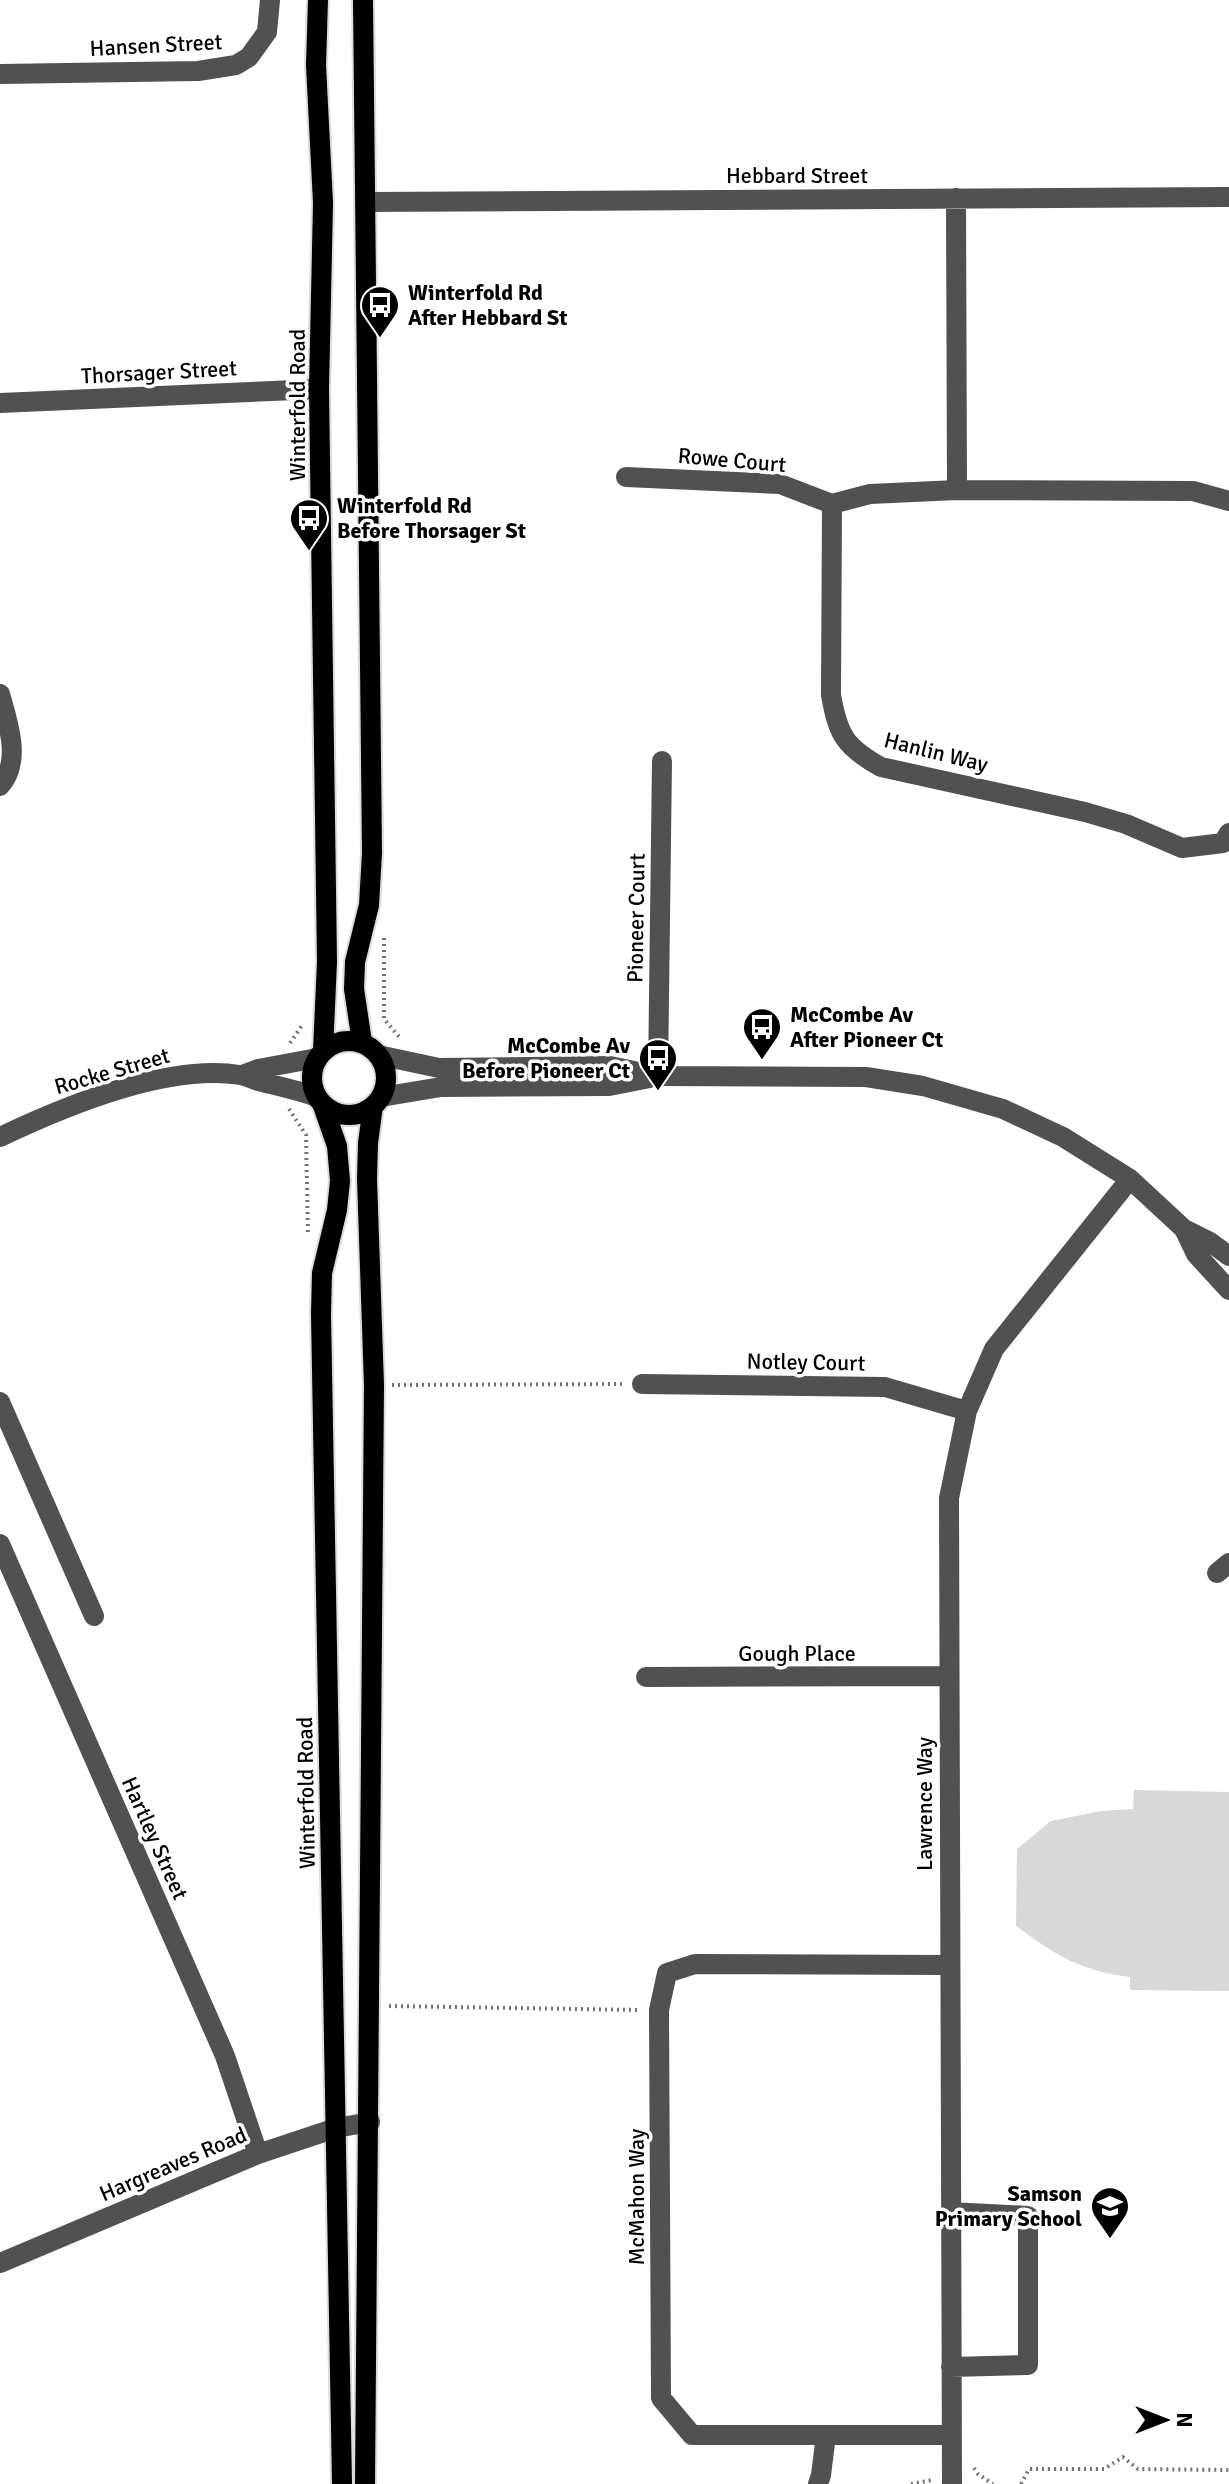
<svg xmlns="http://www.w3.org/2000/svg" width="1229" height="2484" viewBox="0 0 1229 2484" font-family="Signika,sans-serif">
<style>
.grass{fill:#d8d8d8}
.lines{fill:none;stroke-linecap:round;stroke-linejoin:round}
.major-casing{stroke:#dbdbdb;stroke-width:24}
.path{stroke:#737373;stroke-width:4;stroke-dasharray:2 4;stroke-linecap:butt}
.minor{stroke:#515151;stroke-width:20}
.major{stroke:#000;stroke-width:20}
.labels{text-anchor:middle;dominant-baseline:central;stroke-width:7;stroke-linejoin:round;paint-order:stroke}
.street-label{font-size:22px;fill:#000;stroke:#fff}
.poi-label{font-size:22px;font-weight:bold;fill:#000;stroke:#fff;text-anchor:start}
</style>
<rect width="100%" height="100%" fill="#fff"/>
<!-- grass -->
<path class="grass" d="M1134 1790 1229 1792V1991L1130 1990V1977C1081 1971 1055 1955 1016 1926L1017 1849 1051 1821 1101 1811 1133 1809Z"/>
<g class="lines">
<defs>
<path id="major" d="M318 0 316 65 323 203 319 389 327 962 323 1051
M312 1078a37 37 0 1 1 74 0a37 37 0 1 1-74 0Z
M362 1042 354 989 355 962 369 905 372 853 363 0
M323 1106 337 1146 340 1181 337 1210 322 1273 321 1314 342 2484
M365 2484 374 1385 367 1179 368 1143 373 1106"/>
</defs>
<!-- major casing -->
<use href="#major" class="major-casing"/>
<!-- path -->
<path class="path" d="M384 938V1019L401 1039
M290 1043 303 1024
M289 1109 306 1135 308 1235
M392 1385 624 1384
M389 2006 640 2010
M974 2468 978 2474 993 2484
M911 2484 932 2480
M1021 2484 1029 2469H1104L1123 2457 1138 2469 1229 2470"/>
<!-- minor -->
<path class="minor" d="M0 74 198 71 236 65 249 57 267 32 270 0
M956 198 957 490
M366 202 1229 197
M0 403 319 389
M626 477 780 484 832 504
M832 504 831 695C838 735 845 747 881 767L1085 812 1126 824 1182 848 1223 843 1229 833
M832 504 870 494 957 490 1193 491 1229 501
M0 694C8 723 22 761 0 786
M378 1055 439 1068 610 1066 658 1076 866 1077 923 1086 1003 1109 1063 1137 1130 1179 1184 1229 1210 1242 1229 1256
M242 1075 258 1069 317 1058
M658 1076 662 761
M381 1097 441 1087 609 1086 650 1078
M0 1137C65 1106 167 1063 240 1075 246 1076 252 1079 258 1081 278 1086 297 1090 317 1097
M1184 1229 1196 1254 1229 1290
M642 1384 885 1387 967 1411
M0 1402 94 1616
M0 1544 225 2056 258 2154
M1217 1573 1229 1563
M646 1677 948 1676
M949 1965 695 1964 667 1973 659 2010 661 2398 692 2435H951
M950 2212 1028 2216V2365L951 2367
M0 2263 258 2154 336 2128 370 2122
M818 2484 821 2475 826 2435
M952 2484 949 1498 967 1411 994 1349 1130 1179"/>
<!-- major -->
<use href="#major" class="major"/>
</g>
<!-- icons -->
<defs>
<symbol id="bus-pin" viewBox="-11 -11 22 30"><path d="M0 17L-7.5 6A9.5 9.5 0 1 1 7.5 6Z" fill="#000" stroke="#fff"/><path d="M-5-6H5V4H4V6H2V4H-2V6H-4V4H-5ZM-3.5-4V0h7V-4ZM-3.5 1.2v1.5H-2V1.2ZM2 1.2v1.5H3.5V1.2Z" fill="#fff"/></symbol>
<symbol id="school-pin" viewBox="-11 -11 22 30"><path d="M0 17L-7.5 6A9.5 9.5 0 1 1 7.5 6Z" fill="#000" stroke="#fff"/><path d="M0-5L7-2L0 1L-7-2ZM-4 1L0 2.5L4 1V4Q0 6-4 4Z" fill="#fff"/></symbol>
</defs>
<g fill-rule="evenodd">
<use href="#bus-pin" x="358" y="283" width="44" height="60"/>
<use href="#bus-pin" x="287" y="496" width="44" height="60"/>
<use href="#bus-pin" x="740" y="1005" width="44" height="60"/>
<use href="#bus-pin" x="636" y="1036" width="44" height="60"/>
<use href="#school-pin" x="1088" y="2184" width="44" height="60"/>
</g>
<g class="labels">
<!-- street labels -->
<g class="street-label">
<text transform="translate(156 45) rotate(-3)">Hansen Street</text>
<text x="797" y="175">Hebbard Street</text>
<text transform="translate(159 372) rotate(-3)">Thorsager Street</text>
<text transform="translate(297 405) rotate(-90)">Winterfold Road</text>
<text transform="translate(732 460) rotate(5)">Rowe Court</text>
<text transform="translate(936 752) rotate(14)">Hanlin Way</text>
<text transform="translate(636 918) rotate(-89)">Pioneer Court</text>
<text transform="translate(112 1071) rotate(-16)">Rocke Street</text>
<text transform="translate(806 1362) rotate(1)">Notley Court</text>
<text x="797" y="1653">Gough Place</text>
<text transform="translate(306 1793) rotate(-91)">Winterfold Road</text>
<text transform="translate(924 1804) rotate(-90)">Lawrence Way</text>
<text transform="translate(155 1838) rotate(66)">Hartley Street</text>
<text transform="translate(173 2164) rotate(-23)">Hargreaves Road</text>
<text transform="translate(636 2197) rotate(-90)">McMahon Way</text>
</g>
<!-- poi labels -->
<g class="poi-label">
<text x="408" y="292">Winterfold Rd<tspan x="408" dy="25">After Hebbard St</tspan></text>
<text x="337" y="505">Winterfold Rd<tspan x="337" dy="25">Before Thorsager St</tspan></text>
<text x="790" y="1014">McCombe Av<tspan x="790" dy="25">After Pioneer Ct</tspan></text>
<text x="630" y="1045" text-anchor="end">McCombe Av<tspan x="630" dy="25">Before Pioneer Ct</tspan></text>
<text x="1082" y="2193" text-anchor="end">Samson<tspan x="1082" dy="25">Primary School</tspan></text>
</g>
</g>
<!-- north arrow -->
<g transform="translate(1165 2420) rotate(90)" stroke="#ffffff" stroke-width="6" paint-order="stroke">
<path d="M0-6L14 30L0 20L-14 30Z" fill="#000000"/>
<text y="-12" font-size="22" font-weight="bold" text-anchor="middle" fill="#000000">N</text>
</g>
</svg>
